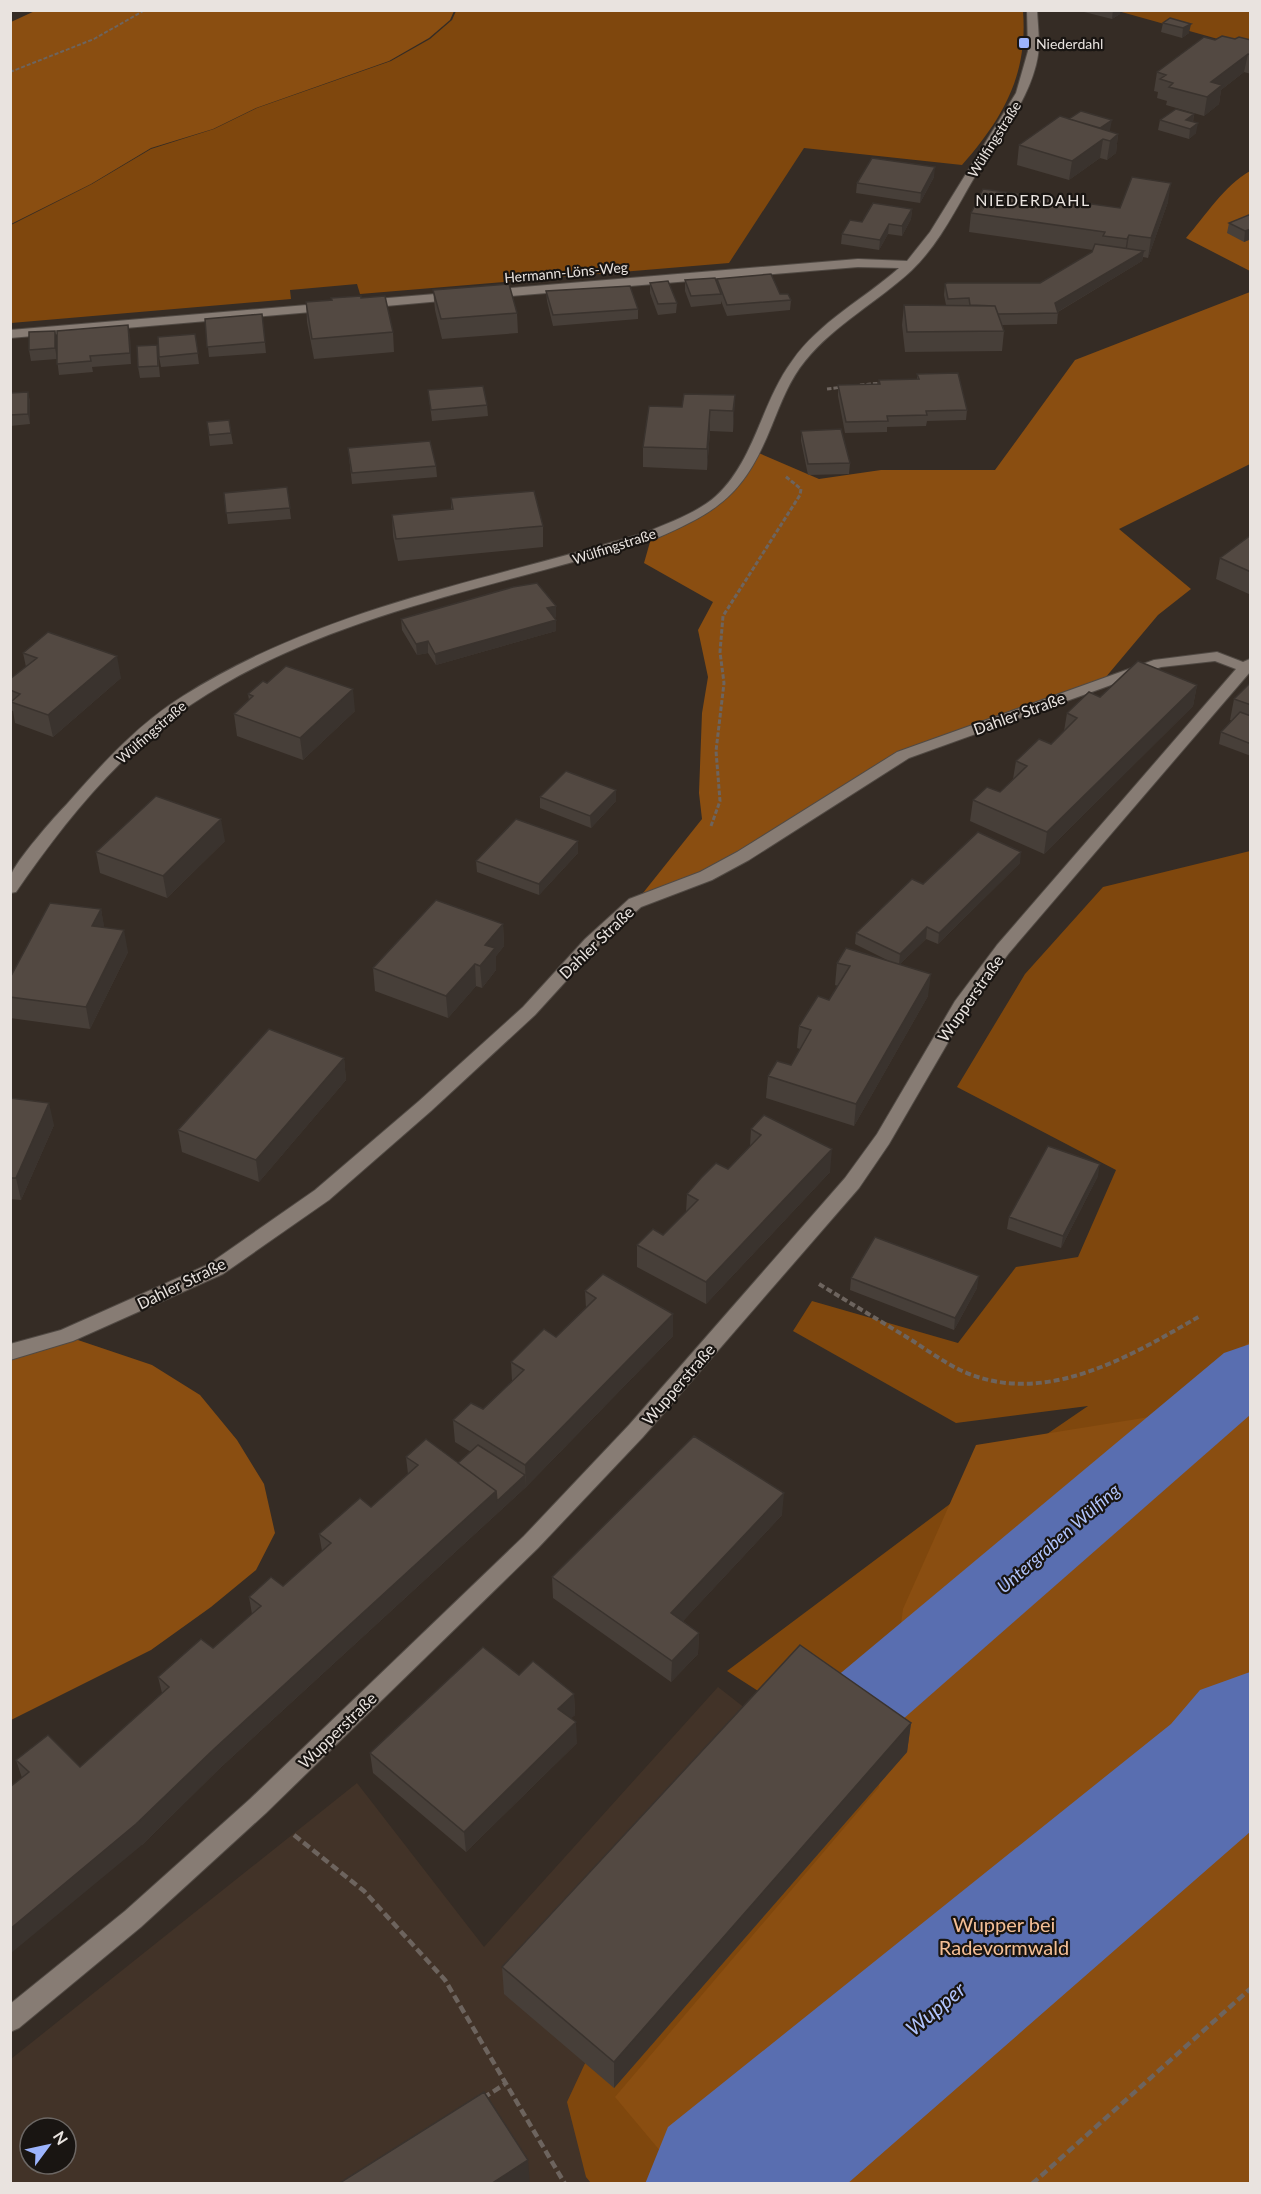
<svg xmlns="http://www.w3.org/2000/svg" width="1261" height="2194" viewBox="0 0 1261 2194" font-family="Lato,sans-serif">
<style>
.built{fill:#423328;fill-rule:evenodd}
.green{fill:#7f470d}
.forest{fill:#8a4e11}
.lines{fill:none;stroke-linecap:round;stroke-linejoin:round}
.canal{fill:#596eb0;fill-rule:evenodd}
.river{fill:#596eb0;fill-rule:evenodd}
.street-casing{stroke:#514a44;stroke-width:2}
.path-far3{stroke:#6d645e;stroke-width:2;stroke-dasharray:4 2;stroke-linecap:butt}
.path-far2{stroke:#6d645e;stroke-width:3;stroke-dasharray:4.5 2;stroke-linecap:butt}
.path-far1{stroke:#6d645e;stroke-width:4;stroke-dasharray:6 3;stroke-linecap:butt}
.path{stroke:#6d645e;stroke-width:4.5;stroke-dasharray:8 4;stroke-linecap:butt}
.street{fill:#877c74;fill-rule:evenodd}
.wall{fill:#473f39}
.shaded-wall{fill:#3a332e}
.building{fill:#534942;stroke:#3a332e;stroke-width:1.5}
.poi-dot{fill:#9cb4fd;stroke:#191512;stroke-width:2}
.labels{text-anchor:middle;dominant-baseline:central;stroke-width:4.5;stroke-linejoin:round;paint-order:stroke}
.far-poi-label{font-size:14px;fill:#e9e3df;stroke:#191512;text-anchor:start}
.far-street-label{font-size:14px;fill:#e9e3df;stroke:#191512}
.far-quarter-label{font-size:16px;letter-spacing:1.5px;fill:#e9e3df;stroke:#191512}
.street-label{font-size:16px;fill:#e9e3df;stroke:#191512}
.water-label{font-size:18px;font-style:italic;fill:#b1c4fc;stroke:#191512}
.near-park-label{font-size:20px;fill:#f4bf96;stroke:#191512}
.near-water-label{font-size:21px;font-style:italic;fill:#b1c4fc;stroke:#191512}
</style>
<rect width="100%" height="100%" fill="#352c25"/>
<!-- built -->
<path class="built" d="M718 1687 846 1787 646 2183 11 2184V2059L357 1783 484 1947ZM30 2128H66V2164H30Z"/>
<!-- green -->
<path class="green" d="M456 11H1023C1028 75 1003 118 962 165L804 148 729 263 360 294 357 284 290 290 291 299 11 323V225L92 184 151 149 214 129 257 108 391 61 430 39 452 20Z
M1118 11H1250V48Z
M1250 851V2183H591L586 2177 567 2102 588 2057 841 1744 727 1671 1006 1462 1088 1406 956 1423 793 1331 812 1301 958 1343 1016 1267 1078 1257 1116 1170 957 1087 1025 974 1103 887Z"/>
<!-- forest -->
<path class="forest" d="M37 10H454V11L450 20 429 38 389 61 256 108 213 129 151 148 91 184 11 224V22Z
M1250 171V271L1186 238C1206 215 1224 186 1250 171Z
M1250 292V464L1119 529 1191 589 1158 615 1100 684 903 755 743 856 635 903 702 819 699 793 702 713 708 677 698 630 713 602 644 563 652 535 720 499 754 451 819 479 881 470H995L1075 360Z
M66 1336 152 1365 200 1395 237 1440 264 1484 275 1533 256 1570 211 1607 151 1650 11 1720V1352Z
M1250 1341V2183H687L615 2097 879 1787 903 1609 976 1445 1168 1414Z"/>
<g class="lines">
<!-- canal -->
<path class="canal" d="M1250 1344V1415L894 1727 865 1738 836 1727 824 1702 836 1677 1224 1353Z"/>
<!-- river -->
<path class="river" d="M1250 1672V1832L847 2184H645L668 2127 1171 1724 1200 1690Z"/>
<defs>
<path id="street" d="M1027 10H1037C1038 29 1041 47 1036 65 1026 104 1001 134 980 168 959 202 942 241 912 270 878 302 835 324 805 361 790 379 781 403 772 425 745 492 722 510 657 538 503 586 327 613 192 704 121 751 64 822 16 892L10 893C10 888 9 880 11 875 15 862 55 816 67 804 101 765 138 724 183 696 323 607 491 580 647 532 670 522 697 513 716 496 755 460 761 403 792 361 819 322 864 299 899 268L858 267 486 298 480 294 486 290 858 259 907 261 930 232 1016 93 1028 51Z
M459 292 465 296 463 299 364 308 358 304 364 300Z
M330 303 334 304 336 307 334 310 10 338V330Z
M1217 652 1243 662 1250 659V672L1009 953 968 1008 889 1144 859 1188 643 1437 538 1548 266 1813 141 1927 19 2028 10 2032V2004L125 1911 250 1799 524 1536 629 1425 845 1178 877 1134 955 1001 997 945 1236 669 1215 661 1161 667 909 758 749 860 712 880 641 907 597 947 535 1015 431 1111 329 1200 223 1274 73 1341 10 1360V1344L61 1330 209 1264 315 1190 419 1101 523 1007 585 939 629 899 700 872 737 852 897 752 1154 660Z"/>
</defs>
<!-- street casing -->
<use href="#street" class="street-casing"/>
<!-- path-far3 -->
<path class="path-far3" d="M10 72 94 39 145 10"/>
<!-- path-far2 -->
<path class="path-far2" d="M860 385 882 383
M827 389 843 387
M711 826 720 801 716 751 724 683 720 652 723 616 800 495 801 489 785 476"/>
<!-- path-far1 -->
<path class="path-far1" d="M819 1284C850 1303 882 1322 913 1341 928 1351 944 1362 960 1370 1043 1409 1129 1357 1200 1316"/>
<!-- path -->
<path class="path" d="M294 1835 364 1891 445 1980 565 2184
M483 2098 505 2084
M1032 2184 1250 1989"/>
<!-- street -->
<use href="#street" class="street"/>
</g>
<!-- wall -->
<path class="wall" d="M1084 10H1120V14L1112 19 1084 12Z
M1170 18 1189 33 1182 38 1161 32 1163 23Z
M1235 39 1251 40V74L1244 72 1221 90 1219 104 1204 116 1166 105 1167 101 1157 98 1158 92 1154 91 1157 72Z
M1194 114 1193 122 1196 133 1189 139 1158 130 1160 120Z
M1110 130 1109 131 1118 134 1116 153 1107 160 1100 158 1069 180 1017 165 1019 145Z
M934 177 920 203 856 193 857 183Z
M1168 202 1148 258 1143 257 1142 261 1058 312 1057 324 1002 325 1004 331 1002 351 905 352 902 325 904 305H946L944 295 945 284 1040 283 1092 252 1093 250 969 232 971 213 1120 208Z
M912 209 911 219 902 236 888 234 879 250 841 244 842 234 862 222Z
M1251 214V239L1244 242 1227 233 1229 223Z
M717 279 780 294 791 300 790 310 727 316 721 301V304L691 307 685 291V280L717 282Z
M650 283 677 303 676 313 658 315 650 293Z
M433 290 517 313 518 333 442 339 435 310Z
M546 291 638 309V319L553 326 547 301Z
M361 298 393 332 394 352 314 359 307 322 306 302Z
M262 314 266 353 209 357 205 319Z
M55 331 57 341 130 335 131 364 92 367 93 372 59 375 57 359 31 361 29 350Z
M195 334 199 364 161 367 159 357Z
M157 345 160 377 140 378 138 367Z
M917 374 967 410 966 420 927 421 926 426 887 427V432L845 433 838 396V385H878L879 380 917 379Z
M428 390 487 405 488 416 432 421Z
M28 392 30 402V424L10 426V393Z
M735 395 733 432 710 431 707 470 643 467V447L682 407Z
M207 422 231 433 233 444 210 446Z
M801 431 850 463 849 474 808 475 801 441Z
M348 448 436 466 437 477 352 484Z
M287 487 291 519 228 524 224 493Z
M451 498 543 526V547L398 561 393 536 392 515 451 510Z
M1251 535V595L1216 579 1220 558Z
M556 606V617L554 618 556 620V631L436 665 428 653 417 655 402 630 401 619Z
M23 653 121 678 53 737 15 723 13 711 10 710V679L26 667Z
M1251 682V756L1219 744 1221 732 1232 721 1230 720 1234 699Z
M1197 685 1193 706 1044 854 970 821 973 800 1000 792 1013 779 1016 761 1051 744 1064 731 1067 713 1100 697Z
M248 694 355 711 303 760 237 736 234 714 249 700Z
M616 790V801L591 828 540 808V797Z
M225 841 167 898 100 873 96 852Z
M578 841V853L539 895 477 872 476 861Z
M1020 863 938 944 926 939 900 964 928 996 854 1126 766 1098 768 1076 791 1065 800 1049 797 1048 799 1026 829 1000 838 986 835 985 837 963H893L855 944 856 933 923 884Z
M101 909 104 928 128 952 90 1029 10 1018V978Z
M503 924 504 946 496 956V970L482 988 476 986 448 1018 375 991 373 968Z
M344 1058 346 1080 259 1182 182 1152 178 1130Z
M10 1098 54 1125 21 1200 10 1199Z
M751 1129 830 1172 706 1304 637 1267V1245L663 1235 686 1212 687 1194 728 1169 750 1146Z
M1098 1176 1061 1248 1007 1229 1009 1217Z
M851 1278 977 1288 954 1330 850 1290Z
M585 1291 673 1314V1336L526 1487 219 1769 142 1845 22 1778 16 1760 80 1767 162 1693 158 1677 213 1648 252 1614 249 1597 283 1586 322 1551 319 1534 371 1507 408 1474 406 1457 458 1463 471 1452 455 1442 453 1420 483 1409 512 1381 511 1362 556 1337 586 1308Z
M782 1515 683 1621 699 1633 698 1654 671 1682 553 1598 552 1577Z
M519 1675 574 1694 575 1715 571 1718 577 1743 466 1852 373 1773 370 1753Z
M911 1723 907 1752 614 2088 504 1994 502 1967Z"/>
<!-- shaded-wall -->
<path class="shaded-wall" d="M1113 10H1120V14L1112 19Z
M1191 24 1189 33 1182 38 1183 28Z
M1248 54 1244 72 1221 90 1219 104 1204 116 1207 97 1211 82Z
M1194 114 1192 124 1186 120Z
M1112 120 1110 130 1094 142 1095 132Z
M1198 123 1196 133 1189 139 1190 129Z
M1118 134 1116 153 1107 160 1110 141Z
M1103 139 1100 158 1069 180 1072 161Z
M935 167 934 177 920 203 921 193Z
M1171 183 1168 202 1148 258 1151 238Z
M912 209 911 219 902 236V226Z
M889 224 888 234 879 250 880 240Z
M1251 229V239L1244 242 1245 231Z
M1129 235 1126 255 1124 259 1127 239Z
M1144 251 1142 261 1054 314 1055 303Z
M128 325 130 335 131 364 130 353Z
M55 331 57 341V359L55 348Z
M28 392 30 402V424L28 414Z
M735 395 734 416 733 432V411Z
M710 410V431L707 470V449Z
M556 606V617L547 620V608Z
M556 620V631L436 665 435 654Z
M428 641V653L417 655 416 644Z
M117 656 121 678 53 737 48 715Z
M1197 685 1193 706 1044 854 1047 832Z
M353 689 355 711 303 760 300 738Z
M616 790V801L591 828 590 816Z
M221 819 225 841 167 898 163 876Z
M578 841V853L539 895V884Z
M1021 852 1020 863 938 944 939 933Z
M101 909 105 931 92 926Z
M503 924 504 946 496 956V970L482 988 480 966 485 945Z
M927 927 926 939 899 965 900 954Z
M124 930 128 952 90 1029 86 1007Z
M475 964 476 986 448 1018 446 996Z
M931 974 928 996 854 1126 856 1104Z
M344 1058 346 1080 259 1182 256 1160Z
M49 1103 54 1125 21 1200 16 1178Z
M832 1149 830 1172 706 1304V1282Z
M1100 1164 1098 1176 1061 1248 1063 1236Z
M979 1276 977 1288 954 1330 955 1318Z
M673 1314V1336L526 1487 525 1465Z
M525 1475 526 1487 219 1769 142 1845 10 1954V1929L496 1491Z
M784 1493 782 1515 671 1634V1613Z
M699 1633 698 1654 671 1682 672 1661Z
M574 1694 575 1715 559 1729 558 1709Z
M576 1722 577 1743 466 1852 464 1832Z
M911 1723 907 1752 614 2088V2062Z
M528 2160 530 2184H491Z"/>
<!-- building -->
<path class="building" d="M1170 18 1191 24 1183 28 1163 23Z
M1222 36 1235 39 1239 37 1251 40V55L1248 54 1211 82 1222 85 1207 97 1169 87 1173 83 1160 79 1166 75 1157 72 1204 37 1215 40Z
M1176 109 1194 114 1186 120 1198 123 1190 129 1160 120Z
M1081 111 1112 120 1100 128 1069 119Z
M1060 116 1118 134 1110 141 1103 139 1072 161 1019 145Z
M872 158 935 167 921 193 857 183Z
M1132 177 1171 183 1151 238 1129 235 1127 239 1103 236 1105 232 971 213 983 189 1120 208Z
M873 203 912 209 902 226 889 224 880 240 842 234 850 220 862 222Z
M1251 214V229L1245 231 1229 223Z
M1095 244 1144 251 1055 303 1058 313 998 314 995 306 970 305 969 298 948 299 945 284 947 283H1040L1092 252Z
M771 274 780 294H788L791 300 727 305 717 279Z
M715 278 721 294 691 296 685 280Z
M668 281 677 303 658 304 650 283Z
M509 284 517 313 441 319 433 290Z
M630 286 638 309 553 315 546 291Z
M361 296V298L385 296 393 332 312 339 306 302 332 300 331 298Z
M904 305 995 306 1004 331 907 332Z
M262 314 265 342 207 347 205 319Z
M128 325 130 353 90 356 91 361 57 364V331Z
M55 331V348L29 350V332Z
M195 334 198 353 159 357 158 337Z
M157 345 158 366 138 367 137 346Z
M958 373 967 410 926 411 927 415 887 416 888 421 846 422 838 385 880 384 879 380 919 379 917 374Z
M483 386 487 405 431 410 428 390Z
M28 392V414L10 415V393Z
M684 394 735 395 733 411 710 410 707 449 643 447 649 406 682 407Z
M229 420 231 433 209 435 207 422Z
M841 429 850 463 808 464 801 431Z
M430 441 436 466 352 473 348 448Z
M287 487 290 508 226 513 224 493Z
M534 491 543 526 396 539 392 515 453 509 451 498Z
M1251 535V572L1220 558Z
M537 583 556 606 547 608 556 620 435 654 428 641 416 644 401 619 513 587Z
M48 632 117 656 48 715 11 702 20 694 10 690V679L37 658 23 653Z
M1138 661 1197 685 1047 832 973 800 987 787 1000 792 1027 766 1016 761 1039 739 1051 744 1077 718 1067 713 1089 692 1100 697Z
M286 666 353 689 300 738 234 714 253 696 248 694 263 681 267 683Z
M1251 682V705L1234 699Z
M1240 712 1251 716V744L1221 732Z
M566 771 616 790 590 816 540 797Z
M156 796 221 819 163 876 96 852Z
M516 819 578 841 539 884 476 861Z
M978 832 1021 852 939 933 927 927 900 954 856 933 912 879 923 884Z
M436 900 503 924 485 945 495 948 480 966 475 964 446 996 373 968Z
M50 903 101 909 92 926 124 930 86 1007 10 997V978Z
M846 948 931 974 856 1104 768 1076 777 1061 791 1065 811 1030 799 1026 818 996 829 1000 850 966 837 963Z
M269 1029 344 1058 256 1160 178 1130Z
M10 1098 49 1103 16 1178H10Z
M764 1115 832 1149 706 1282 637 1245 653 1229 663 1235 698 1200 687 1194 701 1178 716 1163 728 1169 761 1135 751 1129Z
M1048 1146 1100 1164 1063 1236 1009 1217Z
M875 1237 979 1276 955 1318 851 1278Z
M603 1274 673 1314 525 1465 453 1420 471 1403 483 1409 524 1370 511 1362 544 1329 556 1337 596 1298 585 1291Z
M694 1436 784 1493 671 1613 699 1633 672 1661 552 1577Z
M426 1439 496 1491 214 1749 136 1824 10 1929V1787L29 1772 16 1760 48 1735 80 1767 169 1687 158 1677 201 1639 213 1648 261 1606 249 1597 271 1577 283 1586 331 1543 319 1534 360 1498 371 1507 418 1465 406 1457Z
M478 1445 525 1475 497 1501 496 1491 458 1463Z
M800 1645 911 1723 614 2062 502 1967Z
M483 1647 519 1675 533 1661 574 1694 558 1709 576 1722 464 1832 370 1753Z
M484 2092 528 2160 491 2184H338Z"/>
<!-- markers -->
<rect class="poi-dot" x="1018" y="37" width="12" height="12" rx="3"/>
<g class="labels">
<!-- far-poi labels -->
<g class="far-poi-label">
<text x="1036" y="43">Niederdahl</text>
</g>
<!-- far-street labels -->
<g class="far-street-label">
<text transform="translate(994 139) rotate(-58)">Wülfingstraße</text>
<text transform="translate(566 272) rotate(-5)">Hermann-Löns-Weg</text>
<text transform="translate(614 546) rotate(-18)">Wülfingstraße</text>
<text transform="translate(151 732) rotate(-41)">Wülfingstraße</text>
</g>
<!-- far-quarter labels -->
<g class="far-quarter-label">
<text x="1033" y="199">NIEDERDAHL</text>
</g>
<!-- street labels -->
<g class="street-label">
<text transform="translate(1019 713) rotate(-20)">Dahler Straße</text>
<text transform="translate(596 942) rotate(-44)">Dahler Straße</text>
<text transform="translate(970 998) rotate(-55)">Wupperstraße</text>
<text transform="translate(181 1283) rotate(-26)">Dahler Straße</text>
<text transform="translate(678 1384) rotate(-49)">Wupperstraße</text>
<text transform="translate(337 1730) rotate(-44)">Wupperstraße</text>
</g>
<!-- water labels -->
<g class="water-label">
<text transform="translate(1058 1538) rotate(-41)">Untergraben Wülfing</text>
</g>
<!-- near-park labels -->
<g class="near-park-label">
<text x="1004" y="1924">Wupper bei<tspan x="1004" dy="23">Radevormwald</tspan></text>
</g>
<!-- near-water labels -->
<g class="near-water-label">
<text transform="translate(935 2008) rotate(-40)">Wupper</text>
</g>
</g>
<!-- border -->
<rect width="1261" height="2194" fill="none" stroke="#e9e3df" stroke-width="24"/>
<!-- north arrow -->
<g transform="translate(48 2146) rotate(57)"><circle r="28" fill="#191512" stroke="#6c6764" stroke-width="1.5"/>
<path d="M0-4.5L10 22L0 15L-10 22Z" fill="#9cb4fd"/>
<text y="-9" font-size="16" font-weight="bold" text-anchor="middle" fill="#e9e3df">N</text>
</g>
</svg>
